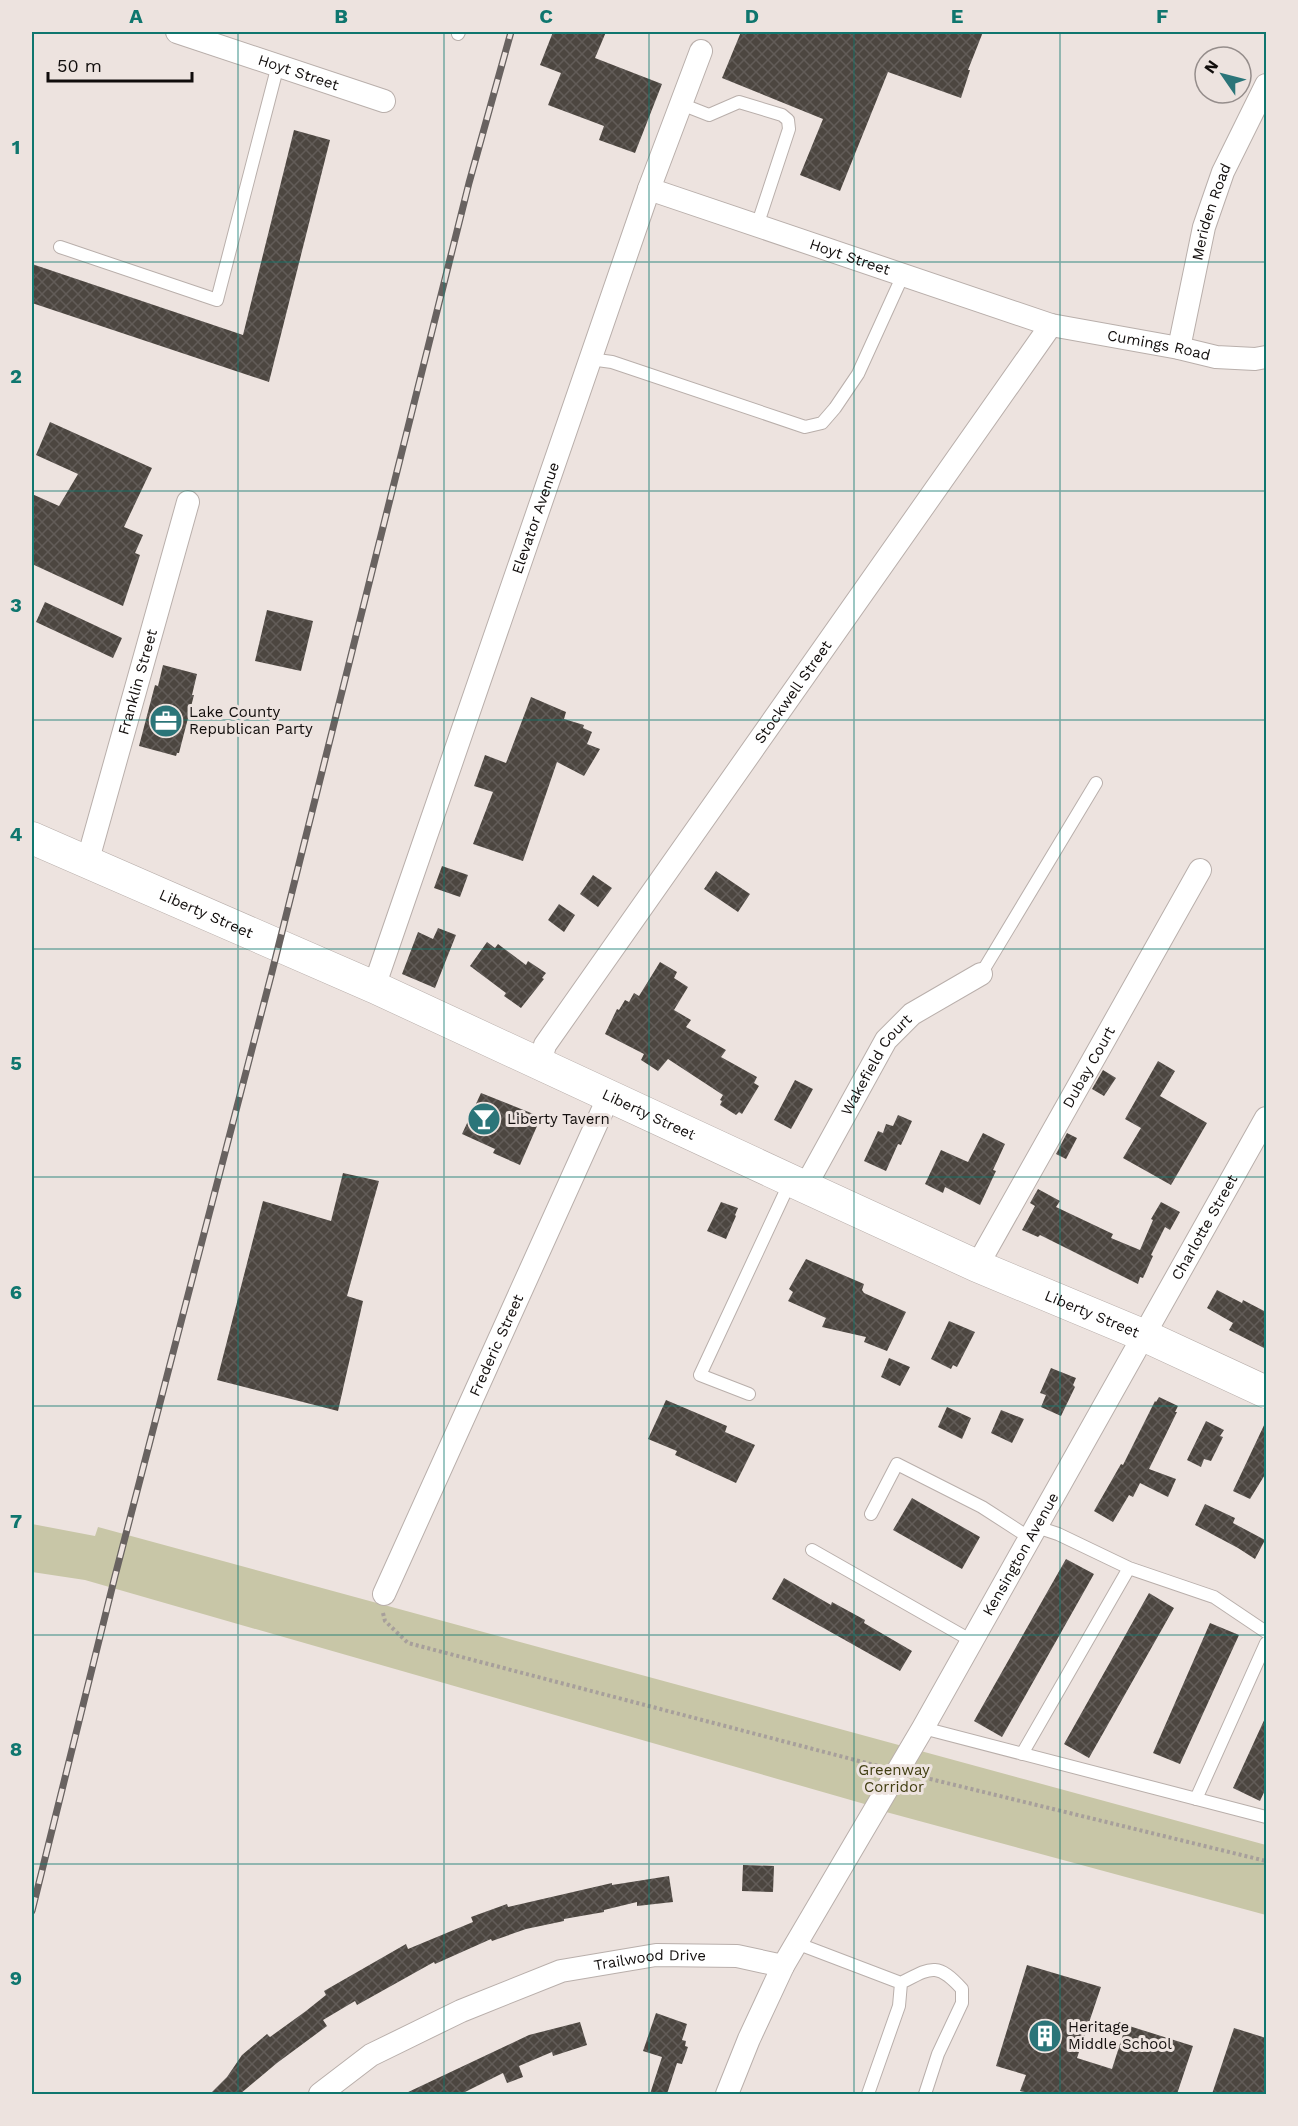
<svg xmlns="http://www.w3.org/2000/svg" width="1298" height="2126" viewBox="0 0 1298 2126" font-family="'Work Sans',sans-serif">
<style>
.park{fill:#c8c6a7}
.building{fill:url(#building-cross-hatch)}
.lines{fill:none;stroke-linecap:round;stroke-linejoin:round}
.lane-casing{stroke:#b9afab;stroke-width:14}
.street-casing{stroke:#b9afab;stroke-width:24}
.secondary-casing{stroke:#b9afab;stroke-width:33}
.path{stroke:#a79f9b;stroke-width:4;stroke-dasharray:3 3;stroke-linecap:butt}
.lane{stroke:#fff;stroke-width:12}
.street{stroke:#fff;stroke-width:22}
.secondary{stroke:#fff;stroke-width:32}
.rail-casing{stroke:#686260;stroke-width:7}
.rail{stroke:#ede3df;stroke-width:4.5;stroke-dasharray:14;stroke-linecap:butt}
.grid{fill:none;stroke:#0f766e;stroke-width:1.5;stroke-opacity:0.55}
.labels{text-anchor:middle;dominant-baseline:central;stroke-width:6;stroke-linejoin:round;paint-order:stroke}
.street-label{font-size:15px;fill:#110d0c;stroke:#ede3df}
.poi-label{font-size:15px;fill:#110d0c;stroke:#ede3df;text-anchor:start}
.park-label{font-size:15px;fill:#413e12;stroke:#ede3df}
.neatline{fill:none;stroke:#0f766e;stroke-width:2}
.grid-label{font-size:20px;text-anchor:middle;font-weight:bold;fill:#0f766e}
</style>
<defs>
<pattern id="building-cross-hatch" width="8" height="8" patternUnits="userSpaceOnUse" patternTransform="scale(1.5)"><rect width="8" height="8" fill="#4c4640"/><path d="M0 0l8 8M0 8l8-8" fill="none" stroke="#625c58"/></pattern>
</defs>
<rect width="100%" height="100%" fill="#ede3df"/>
<!-- park -->
<path class="park" d="M32 1524 95 1536 98 1527 1266 1845V1915L875 1809V1807L85 1580 32 1572Z"/>
<!-- building -->
<path class="building" d="M553 32H606L595 58 662 84 635 153 599 140 604 126 548 105 561 73 540 65Z
M741 32H983L968 70H970L961 98 888 72 840 191 800 175 823 119 722 78Z
M294 130 330 140 269 382 32 303V264L243 335Z
M50 422 152 468 124 527 143 535 135 553 140 555 123 606 32 564V494L59 506 78 474 36 455Z
M45 602 122 638 113 658 36 622Z
M267 610 313 621 301 671 255 661Z
M163 665 197 674 192 695H194L179 753H177L176 756 139 746 155 685 158 686Z
M531 697 566 712 564 719 584 725 583 728 592 732 587 744 600 749 584 776 557 762 523 861 473 844 493 792 474 786 485 755 506 763Z
M442 866 468 875 460 897 434 888Z
M716 871 750 894 738 912 704 889Z
M593 875 612 888 598 907 580 894Z
M559 904 575 915 564 932 548 920Z
M438 928 456 935 435 988 402 974 418 932 433 939Z
M487 942 495 948 498 944 526 965 528 961 546 973 542 978 544 979 521 1008 504 996 506 993 470 966Z
M660 962 677 972 674 978 688 987 674 1010 691 1020 686 1027 726 1050 721 1057 757 1077 754 1083 759 1086 742 1114 739 1112 736 1115 720 1105 722 1101 720 1100 723 1095 668 1059 658 1071 641 1060 644 1054 605 1034 617 1009 619 1010 625 1000 629 1002 634 993 639 996Z
M1158 1061 1175 1071 1160 1096 1207 1123 1171 1185 1123 1158 1141 1128 1125 1119Z
M1103 1070 1116 1078 1104 1096 1092 1089Z
M795 1080 813 1089 791 1129 774 1120Z
M481 1093 541 1117 520 1165 493 1153 495 1149 462 1134Z
M898 1115 912 1121 901 1145 898 1144 886 1171 864 1161 878 1131 883 1133 886 1124 893 1126Z
M983 1133 1005 1144 993 1170 996 1171 980 1205 945 1187 943 1193 925 1184 941 1150 968 1162Z
M1067 1133 1077 1138 1066 1159 1056 1154Z
M343 1173 379 1181 347 1296 363 1301 338 1411 217 1380 263 1201 331 1221Z
M1038 1189 1060 1201 1056 1207 1113 1234 1111 1238 1140 1250 1153 1220 1151 1219 1161 1202 1180 1212 1170 1230 1165 1227 1151 1255 1153 1256 1143 1278 1140 1277 1138 1284 1040 1235 1038 1237 1022 1230 1035 1206 1030 1203Z
M721 1202 738 1208 735 1215 736 1216 726 1239 707 1231Z
M806 1259 864 1284 862 1290 864 1293 906 1312 887 1351 864 1342 866 1337 822 1327 826 1318 788 1301 793 1292 789 1289Z
M1217 1290 1242 1303 1243 1300 1266 1312V1349L1229 1330 1233 1323 1207 1308Z
M949 1321 975 1332 957 1367 953 1365 951 1369 931 1359Z
M889 1358 910 1367 900 1386 881 1377Z
M1051 1368 1076 1378 1073 1385 1075 1387 1061 1416 1041 1407 1046 1395 1040 1393Z
M1159 1397 1178 1406 1175 1412H1177L1149 1469 1176 1479 1168 1497 1140 1483 1133 1497 1129 1495 1113 1522 1094 1511 1121 1464 1123 1465 1155 1401 1156 1402Z
M666 1400 727 1426 725 1432 755 1445 736 1483 675 1455 677 1451 648 1439Z
M947 1407 971 1418 962 1439 938 1427Z
M1001 1410 1024 1419 1012 1443 991 1433Z
M1206 1421 1224 1430 1220 1436 1223 1437 1211 1461 1204 1459 1201 1467 1187 1460Z
M1266 1421V1473L1250 1499 1233 1491Z
M912 1498 980 1537 962 1569 893 1530Z
M1205 1504 1235 1518 1233 1523 1265 1540 1255 1559 1238 1548 1195 1525Z
M1066 1559 1094 1574 1002 1737 974 1721Z
M784 1578 831 1605 832 1602 865 1620 864 1623 912 1651 900 1671 772 1599Z
M1149 1593 1174 1608 1089 1758 1064 1744Z
M1210 1623 1239 1635 1180 1764 1153 1753Z
M1266 1716V1788L1260 1801 1233 1788Z
M743 1865 774 1866 773 1892 742 1891Z
M669 1876 673 1902 637 1906V1902L604 1910V1912L564 1919V1921L526 1929 492 1941 491 1939 435 1964 434 1962 357 2005 355 2001 323 2020 327 2026 277 2063 240 2094H210L227 2077 242 2055 267 2034 270 2037 306 2011 326 1995 324 1991 406 1944 408 1949 473 1922 471 1917 507 1904 508 1907 612 1883V1885Z
M1027 1965 1101 1987 1077 2058 1112 2069 1126 2025 1193 2046 1177 2094H1032L1020 2091 1026 2075 996 2066Z
M656 2013 687 2024 682 2040 686 2041 685 2046 688 2047 682 2064 677 2063 667 2094H650L662 2057 643 2051Z
M580 2022 587 2045 553 2056 552 2052 519 2066 523 2077 507 2083 503 2073 461 2094H404L529 2035Z
M1234 2028 1266 2038V2094H1212Z"/>
<g class="lines">
<defs>
<path id="lane" d="M458 34 459 32
M681 104 709 115 739 102 782 115 788 120 789 129 757 226
M60 247 217 300 278 65
M590 359 612 362 805 427 822 423 835 408 858 374 903 275
M981 974 1096 783
M749 1394 700 1375 790 1182
M871 1514 897 1464 982 1507 1030 1538
M1037 1527 1058 1534 1129 1568 1214 1597 1266 1632
M812 1550 972 1641
M923 1728 1266 1817
M1022 1754 1129 1568
M1196 1799 1266 1643
M796 1943 901 1983
M901 1983C930 1968 937 1961 962 1989V2003L938 2054 925 2094
M868 2094 899 2006 901 1983"/>
<g id="street">
<path id="s1" d="M177 32 384 101"/>
<path id="s2" d="M649 189 1051 325 1179 348 1216 357 1255 359 1266 357"/>
<path id="s3" d="M1179 348 1204 227 1223 172 1266 85"/>
<path id="s4" d="M87 863 188 502"/>
<path id="s5" d="M374 987 649 189 701 51"/>
<path id="s6" d="M540 1063 545 1045 1051 325"/>
<path id="s7" d="M805 1187 886 1040 912 1014 981 974"/>
<path id="s8" d="M977 1266 1200 870"/>
<path id="s9" d="M384 1594 609 1096"/>
<path id="s10" d="M320 2094 371 2055 461 2011 561 1971 656 1955 737 1956 783 1966 923 1728 1266 1118"/>
<path d="M727 2094 749 2039 783 1966"/>
</g>
<g id="secondary">
<path id="s11" d="M32 838 374 987 805 1187 977 1266 1145 1336 1266 1392"/>
</g>
</defs>
<!-- lane casing -->
<use href="#lane" class="lane-casing"/>
<!-- street casing -->
<use href="#street" class="street-casing"/>
<!-- secondary casing -->
<use href="#secondary" class="secondary-casing"/>
<!-- path -->
<path class="path" d="M383 1613 385 1621 408 1643 878 1766
M918 1776 1266 1861"/>
<!-- lane -->
<use href="#lane" class="lane"/>
<!-- street -->
<use href="#street" class="street"/>
<!-- secondary -->
<use href="#secondary" class="secondary"/>
<defs>
<path id="rail" d="M32 1911 115 1576 272 972 469 183 511 32"/>
</defs>
<!-- rail casing -->
<use href="#rail" class="rail-casing"/>
<!-- rail -->
<use href="#rail" class="rail"/>
</g>
<!-- grid -->
<path class="grid" d="M238 32V2094M444 32V2094M649 32V2094M854 32V2094M1060 32V2094M32 262H1266M32 491H1266M32 720H1266M32 949H1266M32 1177H1266M32 1406H1266M32 1635H1266M32 1864H1266"/>
<!-- icons -->
<defs>
<symbol id="office-disc" viewBox="-11 -11 22 22"><circle r="9.5" fill="#2b7579" stroke="#ede3df"/><path d="M-6-3h4V-5.5h4V-3h4V5H-6ZM-1-4.5V-3h2v-1.5ZM-6 0V1H6V0Z" fill="#fff"/></symbol>
<symbol id="bar-disc" viewBox="-11 -11 22 22"><circle r="9.5" fill="#2b7579" stroke="#ede3df"/><path d="M-6-5H6L.8 .8V4.5H3.5V6h-7V4.5H-.8V.8Z" fill="#fff"/></symbol>
<symbol id="building-disc" viewBox="-11 -11 22 22"><circle r="9.5" fill="#2b7579" stroke="#ede3df"/><path d="M-4-6H4V6H1V3H-1V6H-4ZM-2.5-4.3h1.7v1.8h-1.7ZM.8-4.3h1.7v1.8H.8ZM-2.5-1h1.7V.8h-1.7ZM.8-1h1.7V.8H.8Z" fill="#fff"/></symbol>
</defs>
<g fill-rule="evenodd">
<use href="#office-disc" x="147" y="702" width="38" height="38"/>
<use href="#bar-disc" x="465" y="1100" width="38" height="38"/>
<use href="#building-disc" x="1026" y="2017" width="38" height="38"/>
</g>
<g class="labels">
<!-- street labels -->
<g class="street-label">
<text stroke="none"><textPath href="#s1" startOffset="128">Hoyt Street</textPath></text>
<text stroke="none"><textPath href="#s3" startOffset="140">Meriden Road</textPath></text>
<text stroke="none"><textPath href="#s2" startOffset="212">Hoyt Street</textPath></text>
<text stroke="none"><textPath href="#s2" startOffset="534">Cumings Road</textPath></text>
<text stroke="none"><textPath href="#s5" startOffset="496">Elevator Avenue</textPath></text>
<text stroke="none"><textPath href="#s4" startOffset="188">Franklin Street</textPath></text>
<text stroke="none"><textPath href="#s6" startOffset="450">Stockwell Street</textPath></text>
<text stroke="none"><textPath href="#s11" startOffset="190">Liberty Street</textPath></text>
<text stroke="none"><textPath href="#s7" startOffset="142">Wakefield Court</textPath></text>
<text stroke="none"><textPath href="#s8" startOffset="228">Dubay Court</textPath></text>
<text stroke="none"><textPath href="#s11" startOffset="676">Liberty Street</textPath></text>
<text stroke="none"><textPath href="#s10" startOffset="1347">Charlotte Street</textPath></text>
<text stroke="none"><textPath href="#s11" startOffset="1162">Liberty Street</textPath></text>
<text stroke="none"><textPath href="#s9" startOffset="273">Frederic Street</textPath></text>
<text stroke="none"><textPath href="#s10" startOffset="972">Kensington Avenue</textPath></text>
<text stroke="none"><textPath href="#s10" startOffset="362">Trailwood Drive</textPath></text>
</g>
<!-- poi labels -->
<g class="poi-label">
<text x="189" y="712">Lake County<tspan x="189" dy="17">Republican Party</tspan></text>
<text x="507" y="1119">Liberty Tavern</text>
<text x="1068" y="2027">Heritage<tspan x="1068" dy="17">Middle School</tspan></text>
</g>
<!-- park labels -->
<g class="park-label">
<text x="894" y="1770">Greenway<tspan x="894" dy="17">Corridor</tspan></text>
</g>
</g>
<!-- border -->
<rect width="1298" height="2126" fill="none" stroke="#ede3df" stroke-width="66"/>
<!-- north arrow -->
<g transform="translate(1223 75) rotate(305)"><circle r="28" fill="#ede3df" stroke="#958d8b" stroke-width="1.5"/>
<path d="M0-4.5L10 22L0 15L-10 22Z" fill="#2b7579"/>
<text y="-9" font-size="16" font-weight="bold" text-anchor="middle" fill="#110d0c">N</text>
</g>
<!-- scale -->
<path d="M48 72v9h144v-9" fill="none" stroke="#110d0c" stroke-width="3"/>
<text x="57" y="72" font-size="18" fill="#110d0c" stroke="#ede3df" stroke-width="4.5" paint-order="stroke">50 m</text>
<rect x="33" y="33" width="1232" height="2060" class="neatline"/>
<g class="grid-label">
<text x="136" y="23">A</text>
<text x="341" y="23">B</text>
<text x="546" y="23">C</text>
<text x="752" y="23">D</text>
<text x="957" y="23">E</text>
<text x="1162" y="23">F</text>
<text x="16" y="154">1</text>
<text x="16" y="383">2</text>
<text x="16" y="612">3</text>
<text x="16" y="841">4</text>
<text x="16" y="1070">5</text>
<text x="16" y="1299">6</text>
<text x="16" y="1528">7</text>
<text x="16" y="1756">8</text>
<text x="16" y="1985">9</text>
</g>
</svg>
